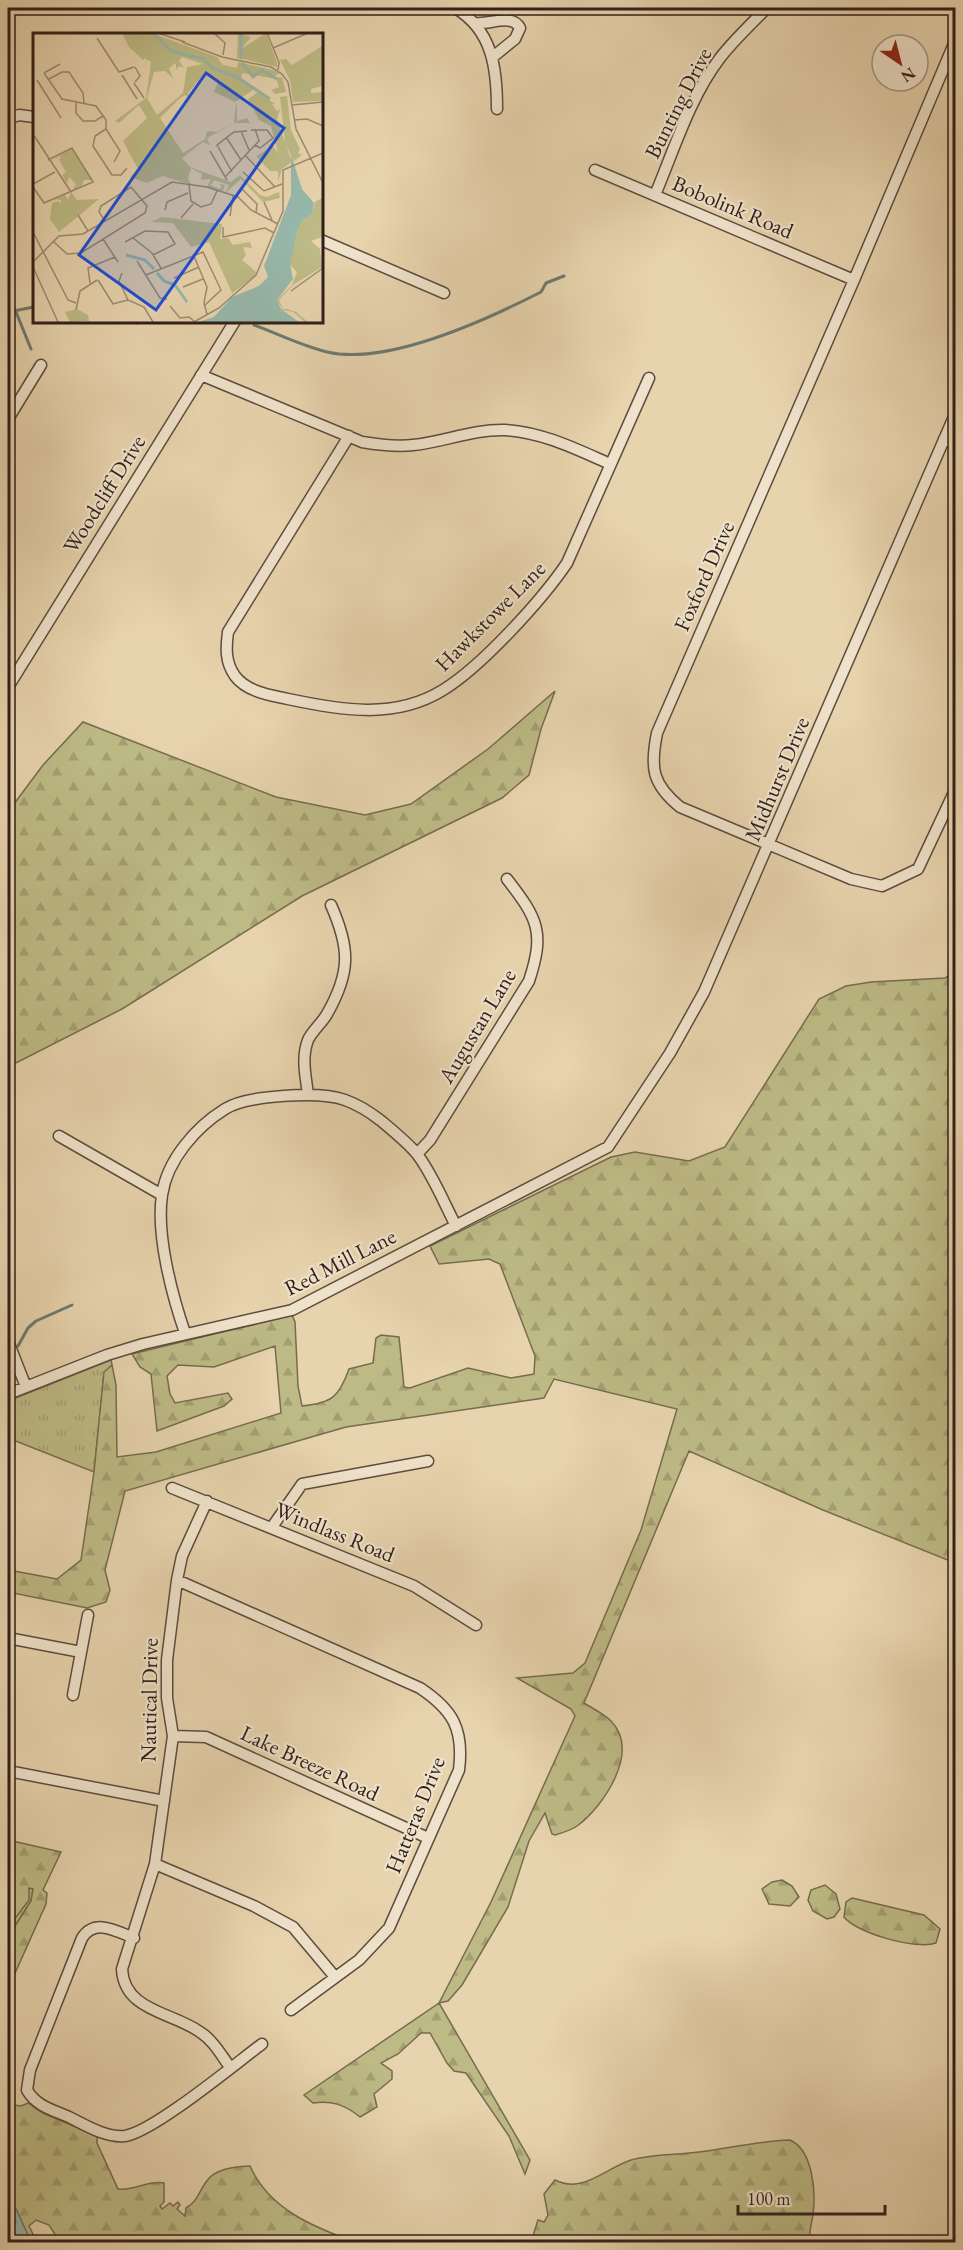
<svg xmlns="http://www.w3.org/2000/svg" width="963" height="2250" viewBox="0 0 963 2250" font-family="'EB Garamond',serif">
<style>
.grass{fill:url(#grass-tufts);stroke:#766c50;stroke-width:1.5}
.forest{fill:url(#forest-firs);stroke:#766c50;stroke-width:1.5}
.water{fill:url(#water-ripples);stroke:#6d7b71;stroke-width:1.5}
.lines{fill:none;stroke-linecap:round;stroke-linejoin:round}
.stream{stroke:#6d7b71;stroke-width:3}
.minor-casing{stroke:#5d4c3f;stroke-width:13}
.minor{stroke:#efe2ca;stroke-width:10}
.labels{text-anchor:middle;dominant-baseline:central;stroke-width:4.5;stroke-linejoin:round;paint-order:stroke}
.street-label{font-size:22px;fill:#2f1f1a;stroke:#efe2ca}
.inset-river{fill:none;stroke:#97b8ab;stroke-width:3}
.inset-road{fill:none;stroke:#9d8b72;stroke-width:1.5}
.view{fill:#1d4ed8;fill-opacity:0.15;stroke:#1d4ed8;stroke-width:3}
.inset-edge{fill:none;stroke:#2f1f1a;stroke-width:3}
</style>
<defs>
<pattern id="grass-tufts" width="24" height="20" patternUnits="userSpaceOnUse" patternTransform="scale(1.5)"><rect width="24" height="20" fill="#bdba85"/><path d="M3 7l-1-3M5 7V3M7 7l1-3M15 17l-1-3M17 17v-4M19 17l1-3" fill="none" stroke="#a39f72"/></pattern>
<pattern id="forest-firs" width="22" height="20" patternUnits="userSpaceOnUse" patternTransform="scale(1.5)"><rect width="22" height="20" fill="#bdba85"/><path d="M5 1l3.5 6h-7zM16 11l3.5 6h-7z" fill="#a39f72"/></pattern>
<pattern id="water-ripples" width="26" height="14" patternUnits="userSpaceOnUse" patternTransform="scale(1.5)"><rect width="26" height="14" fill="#97b8ab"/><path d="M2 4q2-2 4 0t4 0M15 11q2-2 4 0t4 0" fill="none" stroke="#7c958a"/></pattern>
</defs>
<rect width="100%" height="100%" fill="#e7d3ad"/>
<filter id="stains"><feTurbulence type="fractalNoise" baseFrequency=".00333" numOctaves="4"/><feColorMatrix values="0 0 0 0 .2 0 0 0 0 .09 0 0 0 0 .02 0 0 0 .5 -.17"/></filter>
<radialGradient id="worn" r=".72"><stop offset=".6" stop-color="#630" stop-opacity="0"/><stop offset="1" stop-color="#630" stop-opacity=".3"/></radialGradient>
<!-- grass -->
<path class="grass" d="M111 1360 112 1365 104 1373 94 1472 8 1438V1401Z
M29 1888H33L31 1901 8 1937C7 1917 28 1911 29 1888Z"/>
<!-- forest -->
<path class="forest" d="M555 691 541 729 529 775 502 798 302 896 122 1009 8 1067V812L43 765 83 722 276 797 365 815 411 804 488 749Z
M955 972V1563L823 1510 689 1451 584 1703C592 1708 604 1714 611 1721 641 1752 603 1807 577 1826 571 1830 562 1833 555 1835L552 1834 545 1813 529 1841 508 1907 462 1985 448 2001 439 2003 530 2160 525 2174 509 2136 466 2073 454 2071 447 2063 430 2033H421L398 2054 381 2063 392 2071V2079L374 2094 377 2107 360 2117C345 2105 332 2100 313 2103L304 2095 439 2003 491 1902 575 1716 571 1709 517 1678 573 1673 585 1663 641 1530 677 1409 554 1379 544 1398 346 1427 125 1491 105 1570 110 1590 106 1602 87 1608 8 1592V1570L57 1579 81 1560 94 1472 104 1372 112 1365 116 1385 117 1457 156 1452 281 1413 275 1346 214 1367 178 1365 167 1376 170 1394 175 1403 228 1393 232 1399 224 1406 157 1431 151 1374 140 1367 132 1354 292 1315 295 1322 298 1386 302 1406C332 1403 339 1397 349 1369L373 1363 376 1338 381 1335 399 1337 404 1387 410 1388 468 1368 511 1378 534 1374 535 1356 500 1264 489 1259 439 1264 430 1246 611 1157 635 1152 689 1161 725 1147 819 999 846 986 871 982 945 978Z
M8 1840 61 1852 43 1890 47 1893 46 1904 8 1989V1937L31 1901 33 1889 29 1888V1900L8 1928Z
M782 1880 792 1886 799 1897 790 1906 769 1904 762 1889 772 1882Z
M825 1885 836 1894 840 1909 834 1917 827 1919 813 1911 808 1900 811 1890Z
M852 1898 924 1915 940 1929 936 1943C916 1950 856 1933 844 1917L846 1902Z
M28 2103 43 2113 97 2136V2143L118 2189C135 2191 148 2180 164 2183V2202L160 2206 162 2209 170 2203 173 2206 178 2202 180 2205 177 2209 185 2216 186 2208C198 2201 198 2193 206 2182 215 2168 235 2167 250 2166 269 2209 313 2227 355 2242H60L49 2225 36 2220 29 2226 36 2240 44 2242H31L16 2209 8 2201V2104L21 2106Z
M790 2140C813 2150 816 2192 813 2214 812 2224 808 2233 810 2242H531L538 2220 544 2222 548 2215 544 2194 555 2180C583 2194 604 2169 631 2160 651 2154 677 2155 699 2152 730 2148 758 2141 790 2140Z
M933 2236 948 2242H889Z"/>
<!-- water -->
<path class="water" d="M8 2201 16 2209 31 2242H9L16 2221 8 2213Z"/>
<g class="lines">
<!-- stream -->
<path class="stream" d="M8 312 34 307
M16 312 31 349
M137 323 139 321
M254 325C278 334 302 346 327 352 388 366 488 319 541 292L546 283 564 276
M18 1346 28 1328 36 1321 72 1305"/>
<defs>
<path id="minor" d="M455 8C493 30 497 70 497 109
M475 23C490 25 512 13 520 28L515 39 494 56
M956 39 854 280 657 733C650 768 652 784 680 807L851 879 882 886 918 869 956 788
M8 119 19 115 34 117
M595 170 854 280
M655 195C674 150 690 97 720 58 734 40 751 24 767 8
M321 240 444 293
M201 375 362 442C380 445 396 447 413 445 444 442 473 429 505 430 542 432 576 449 610 464
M8 419 41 365
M349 436 228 632C226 648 225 662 235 676 247 692 270 695 288 699 340 710 395 720 443 690 481 667 542 600 567 563L649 378
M944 439 956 444
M8 687 235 321
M308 1095C306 1077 301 1058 308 1040 312 1031 322 1023 327 1014 351 972 350 948 331 905
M59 1136 162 1195
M417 1154 430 1140 529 981C545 932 538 919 507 879
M185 1333C172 1295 156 1235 162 1195 167 1160 196 1127 225 1109 247 1095 320 1091 345 1100 356 1104 371 1113 380 1120 392 1130 407 1142 417 1154 433 1175 444 1203 456 1226
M8 1341 26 1387
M8 1394 107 1355 143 1344 292 1310 608 1147 670 1053 704 992 956 412
M172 1488 414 1586 476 1625
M207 1501 182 1556 177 1580 167 1660V1698L173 1736 155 1864 122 1969C124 2011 172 2012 200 2032 213 2040 221 2055 230 2067
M272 1527 302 1484 428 1461
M177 1580 420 1688C453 1710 464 1729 459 1770L389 1928 359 1960 291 2010
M8 1638 81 1652
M73 1695 88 1615
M173 1736 206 1737 428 1838
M8 1771 164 1801
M155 1864 254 1906 293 1927 335 1977
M134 1938C116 1931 95 1918 82 1938L30 2070 27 2090C36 2106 53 2110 69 2117 85 2125 106 2138 125 2136 153 2132 235 2064 262 2044"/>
</defs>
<!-- minor casing -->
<use href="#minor" class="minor-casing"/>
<!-- minor -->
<use href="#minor" class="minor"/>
</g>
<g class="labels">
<!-- street labels -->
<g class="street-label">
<text transform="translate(678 103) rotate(-63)">Bunting Drive</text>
<text transform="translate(733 207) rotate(23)">Bobolink Road</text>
<text transform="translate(104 494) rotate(-58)">Woodcliff Drive</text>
<text transform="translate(704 576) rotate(-66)">Foxford Drive</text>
<text transform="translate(490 616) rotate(-45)">Hawkstowe Lane</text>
<text transform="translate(777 779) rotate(-67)">Midhurst Drive</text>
<text transform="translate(477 1026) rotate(-59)">Augustan Lane</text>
<text transform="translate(340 1262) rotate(-27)">Red Mill Lane</text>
<text transform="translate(335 1532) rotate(22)">Windlass Road</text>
<text transform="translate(149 1700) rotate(-89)">Nautical Drive</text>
<text transform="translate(310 1763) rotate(25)">Lake Breeze Road</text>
<text transform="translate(415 1815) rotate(-68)">Hatteras Drive</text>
</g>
</g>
<!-- overview -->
<g transform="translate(33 33)">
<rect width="290" height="290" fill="#e7d3ad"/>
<path d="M89 0H118L184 24 190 32 204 35 205 29 239 37 246 40 240 45 249 44 253 59 242 61 238 57 246 54 243 46 209 40 208 46 223 55 202 69 181 59 185 49 172 40 155 60 156 65 152 62 146 66 127 85 150 120 172 106 174 98 183 99 201 90 203 72 204 71V88L214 85 217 90H201L174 105 177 112 170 109 149 125 157 134 198 149 207 142 227 162 234 164 246 159 247 165 230 169 208 146 192 160 196 152 181 147 178 152 186 156 189 153 184 150 192 152 190 158 174 154 178 146 168 147 169 141 158 135 155 146 159 152 130 143 114 150 97 144 105 136 90 108 114 85 106 72 86 90 82 88 113 65 118 29 112 25 110 27 96 14ZM149 24 170 31 154 34 150 60 124 82 114 65 121 39 132 38 140 45 136 35 143 30V37L146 33 151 35 146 28ZM205 0 218 4 208 16 211 26 204 25ZM289 13V53L278 56V60L289 59V68L260 69 257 47 247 27 253 26 259 32ZM225 59 242 71H239L244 78 247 76 244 86 252 109 247 64 254 63 258 97 267 116 265 120 269 122 261 128 253 112 259 129 249 136 245 149V138H237L223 123 240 113 245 120 238 93 226 87 215 66ZM38 115 60 147H51L48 154 39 158 43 151 36 144 34 151 29 142 33 139 26 127 28 123 19 128ZM38 159 44 167 66 166 26 199 17 186 19 170 26 168 28 172V167L22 166 32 162 35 167ZM289 165V204L278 208 287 216 289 234 260 252 246 267 250 276H254L263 279 275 289H272L260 279 250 277 244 267 259 252 264 239 256 231 267 190 279 181 282 169ZM128 184 189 191 187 206 195 205 200 212 217 209 219 215 210 214 213 222 209 227 223 239 222 243 199 260 176 209 158 214 140 190 118 189ZM44 276 55 282 56 288 37 289 32 279Z" fill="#bdba85" fill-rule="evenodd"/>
<path d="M233 0 244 29V34L211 26 208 16Z" fill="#bdba85"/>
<path d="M258 121 269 156 281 170 279 181 268 189 264 200 257 231 260 246 244 267 248 276 266 289H165L181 284 199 264 226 253 235 244 231 233 258 162Z" fill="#97b8ab"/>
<path class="inset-river" d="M208 0V26M122 2 138 18 171 26 179 35 204 44 237 66M209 30 220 44 229 37 244 46M93 222 112 227 121 236M124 240 131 248 142 252 154 269"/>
<path class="inset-road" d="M125 0 152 9M181 0 192 10 190 22M234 0 246 29 245 37M64 5 86 39 101 34M149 9 189 24 238 34 249 41 255 49 263 96 290 150M240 15 275 0M11 40 29 66 63 73 73 87V96M11 40 27 31M89 42 104 66M16 46 29 39H36L50 60 51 70M4 47 28 85M102 49 107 43 102 34M101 50 111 65M43 69V80L50 88H62L70 83M259 72 290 69M261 87 274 86 290 93M73 96 62 103 60 113 79 142H88L94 135M73 96 87 118 81 129M222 96 226 108 222 112M218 97H234L240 105 227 115 222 112M208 98 216 117M0 101 38 159M193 104 208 127M177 118 194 147M212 122 242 154M199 139 184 112 201 99 214 98M210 139 231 158 249 151M192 144 222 112M0 151 22 139M156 152 158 168 168 174 178 171 184 158M0 154 11 170 60 149 39 115 15 127M208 155 224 171 223 180M231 169 239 187M132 177 134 169 155 160M45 182 55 198M197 183 200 163M148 185 160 171M190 194V204L232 195 241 200M0 199 35 267 43 270M100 205 119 220 128 235M70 206 85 229M21 209 34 221 48 220 112 180 114 173 98 154 68 173 66 179 72 188M92 209 112 198 135 199 142 211 120 222M160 221 174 254 171 270 174 281M104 228 127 265 134 266M0 229 26 203 50 201 139 149 174 154 205 164 218 177 245 191M0 234 25 289M89 240 86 248 95 267 111 274 120 289M113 242 170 219 188 257 171 273M141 245 166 234M65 247 80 271 95 267M57 250 55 235 82 224M150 254 170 246M258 258 290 235M137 273 147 285 156 284 162 289M43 277 47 258 64 247M161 289 186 275 223 242 250 178V137L290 120"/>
<path class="view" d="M173 40 251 95 123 277 46 222Z"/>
<rect width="290" height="290" class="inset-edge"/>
</g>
<!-- margin -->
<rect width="963" height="2250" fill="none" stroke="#e7d3ad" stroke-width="30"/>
<rect x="9" y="9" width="945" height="2232" fill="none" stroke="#2f1f1a" stroke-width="3"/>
<rect x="15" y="15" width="933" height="2220" fill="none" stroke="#2f1f1a" stroke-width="1.5"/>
<!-- north arrow -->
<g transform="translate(900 63) rotate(145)"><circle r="28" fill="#efe2ca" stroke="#a29484" stroke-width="1.5"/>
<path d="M0-4.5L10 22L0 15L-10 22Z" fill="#8f2418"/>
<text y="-9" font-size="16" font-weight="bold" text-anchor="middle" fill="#2f1f1a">N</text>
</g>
<!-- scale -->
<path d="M738 2205v9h147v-9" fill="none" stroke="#2f1f1a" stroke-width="3"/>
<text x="747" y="2205" font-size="18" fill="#2f1f1a" stroke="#efe2ca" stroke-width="4.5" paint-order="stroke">100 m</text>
<rect width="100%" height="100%" filter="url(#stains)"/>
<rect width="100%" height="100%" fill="url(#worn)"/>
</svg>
